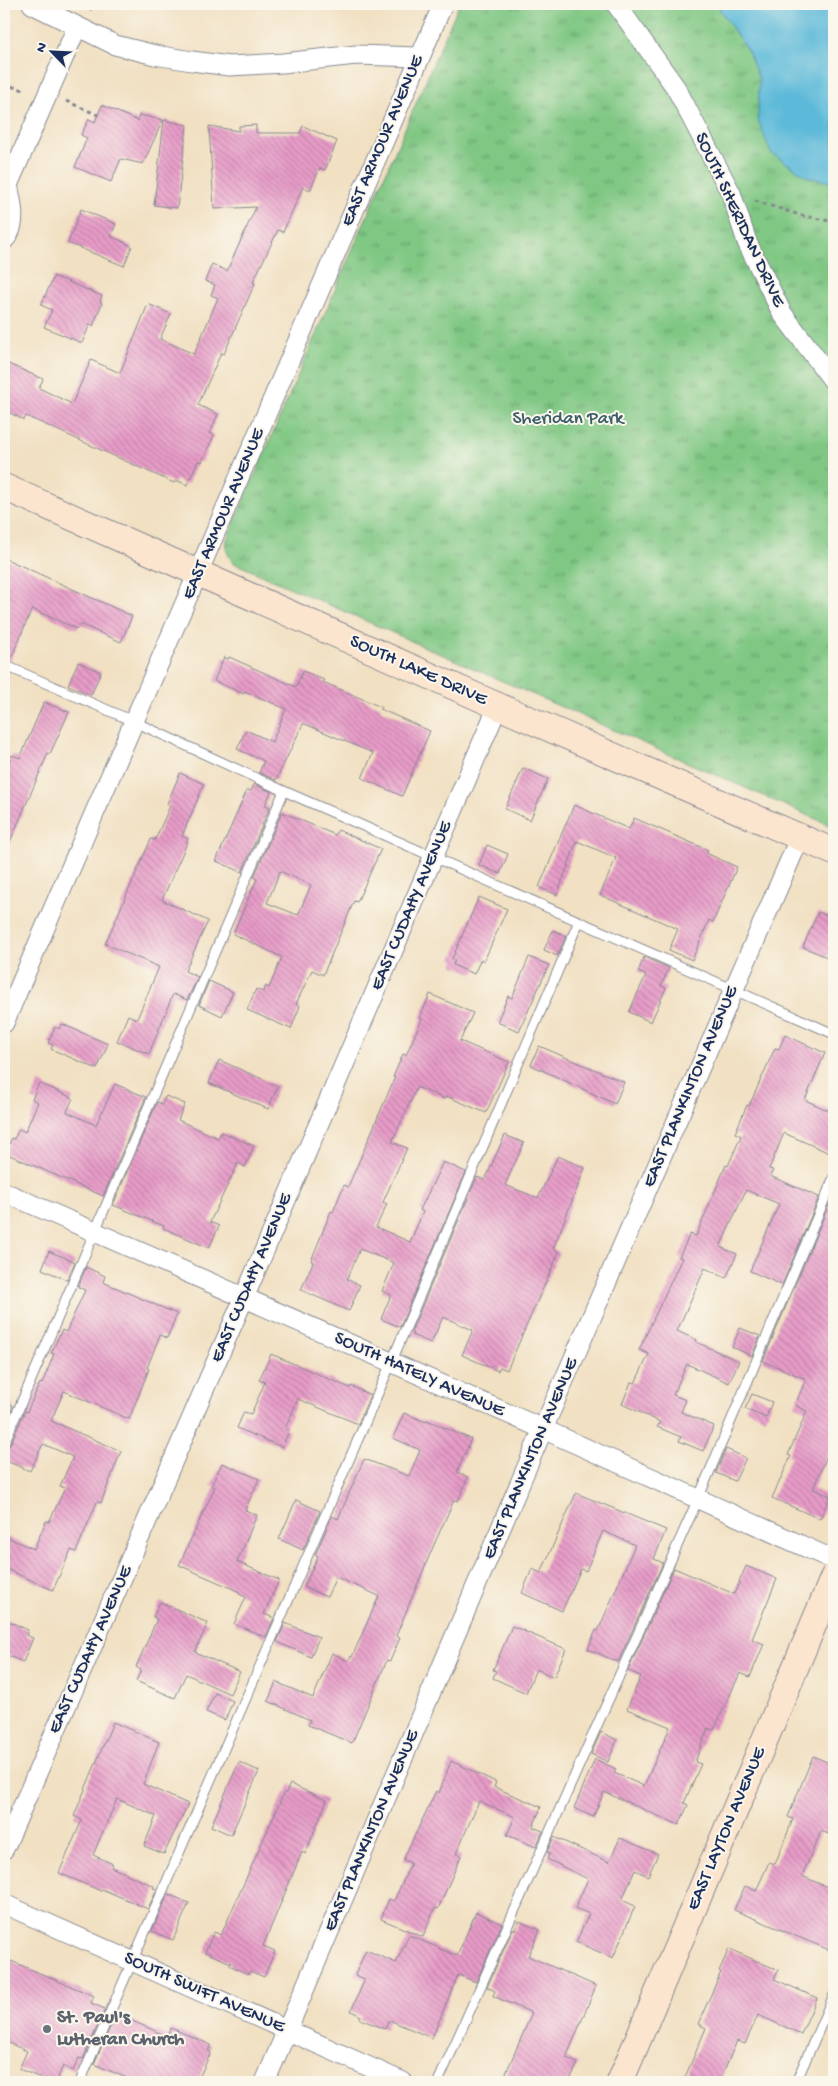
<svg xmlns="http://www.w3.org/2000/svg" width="838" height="2086" viewBox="0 0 838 2086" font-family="'Gochi Hand',sans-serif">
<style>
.park{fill:url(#park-tufts);stroke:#4d7b70}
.water{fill:#5bb9d9;stroke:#3b749c}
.building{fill:url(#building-back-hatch);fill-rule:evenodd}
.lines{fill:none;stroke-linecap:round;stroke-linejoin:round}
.service-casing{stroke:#868890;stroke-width:11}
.minor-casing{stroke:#868890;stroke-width:21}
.secondary-casing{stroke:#868890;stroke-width:28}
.path{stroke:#868890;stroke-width:3;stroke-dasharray:4 4;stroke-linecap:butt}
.service{stroke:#fff;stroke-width:9}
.minor{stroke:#fff;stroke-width:19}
.secondary{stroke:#fce5cf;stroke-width:26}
.worship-dot{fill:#6b7280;stroke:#fbf7ec;stroke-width:2}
.labels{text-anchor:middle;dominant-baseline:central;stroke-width:4;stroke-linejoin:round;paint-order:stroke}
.street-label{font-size:19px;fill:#1b2f5e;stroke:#fbf7ec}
.park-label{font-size:19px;fill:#395d69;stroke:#fbf7ec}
.worship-label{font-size:19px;font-weight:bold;fill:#5b616d;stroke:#fbf7ec;text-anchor:start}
</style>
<defs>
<pattern id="park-tufts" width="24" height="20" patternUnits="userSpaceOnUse" patternTransform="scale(1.25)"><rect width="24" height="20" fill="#7fc783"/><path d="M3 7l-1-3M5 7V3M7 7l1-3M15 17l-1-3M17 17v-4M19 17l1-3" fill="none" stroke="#67a26e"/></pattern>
<pattern id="building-back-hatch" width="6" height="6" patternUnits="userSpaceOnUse" patternTransform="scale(1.25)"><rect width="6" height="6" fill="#e89cc8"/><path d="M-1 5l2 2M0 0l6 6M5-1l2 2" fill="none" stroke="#bb80a6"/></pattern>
</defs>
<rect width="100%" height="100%" fill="#fbf7ec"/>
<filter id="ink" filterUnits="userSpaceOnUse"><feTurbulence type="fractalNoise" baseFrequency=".02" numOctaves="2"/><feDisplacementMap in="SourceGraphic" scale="10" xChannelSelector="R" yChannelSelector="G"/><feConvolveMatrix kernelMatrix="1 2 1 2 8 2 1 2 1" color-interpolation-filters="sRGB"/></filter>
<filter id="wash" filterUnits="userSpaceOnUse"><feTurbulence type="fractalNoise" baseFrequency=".0096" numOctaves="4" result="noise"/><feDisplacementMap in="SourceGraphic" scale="20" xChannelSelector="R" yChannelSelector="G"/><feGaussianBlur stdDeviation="1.12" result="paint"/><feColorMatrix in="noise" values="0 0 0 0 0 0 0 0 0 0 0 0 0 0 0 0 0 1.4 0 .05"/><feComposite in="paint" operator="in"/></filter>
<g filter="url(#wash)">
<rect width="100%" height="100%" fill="#f1e0c2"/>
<!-- park -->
<path class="park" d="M459 4H834V827L234 563C227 555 225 549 227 539Z"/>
<!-- water -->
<path class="water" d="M716 4H834V183L808 177 771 153 758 120 759 80 749 53Z"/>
<g id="blocks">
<!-- building -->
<path class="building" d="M102 105 138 121 139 115 163 120 143 164 121 159 111 182 75 167 87 138 81 135 89 119 95 122Z
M164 120 187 125 177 208 154 205Z
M256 125V133H300L303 126 337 141 325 170 320 168 310 190 303 187 283 232 278 230 253 282 255 283 224 354 221 353 198 405 218 414 210 433 214 435 202 462 198 461 187 485 176 480 174 483 26 416 24 420 4 410V362L43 379 39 388 72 404 91 360 120 373 148 304 171 314 160 339 194 354 218 298 211 295 215 285 205 281 212 264 227 271 256 207 214 209 209 126 239 131V126Z
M81 209 116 224 111 236 132 246 124 266 68 243Z
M54 276 102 296 100 302 102 303 93 326 90 324 82 343 44 327 52 310 41 305Z
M4 558 132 616 121 642 80 624 77 629 32 609 10 661 4 659Z
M224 657 228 659 229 657 296 687 303 671 324 680 323 682 381 707 380 709 430 731 402 796 362 778 373 753 305 724H303L276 780 259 773 264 761 237 749 246 730 272 742 286 709 245 691 244 694 214 681Z
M78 662 101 672 91 695 68 685Z
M44 702 69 712 50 754 48 753 4 856V774L12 755 20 758Z
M523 768 548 779 530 820 505 809Z
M180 773 204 784 182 836 187 838V843L162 900 208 921 185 971 198 977 187 1000 173 994 149 1054 117 1041 128 1015 137 1019 159 967 105 944 151 839 155 840 170 806 167 804Z
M254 784 271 792 265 805 270 807 242 872 216 861 247 790 251 791Z
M574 805 629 829 634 818 708 850 706 853 737 867 713 922 709 920 692 960 669 950 678 929 600 895 616 858 577 841 557 895 539 887Z
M282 812 335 835 338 830 381 849 357 902 354 901 323 975 312 970 296 1004 300 1006 291 1029 247 1010 256 989 263 992 266 986 269 988 282 957 233 934 257 879 254 877ZM280 871 311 885 298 915 267 903Z
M487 845 508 854 500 874 479 865Z
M479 897 507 909 484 961 481 959 474 974 453 965 455 960 452 959Z
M818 912 834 919V957L828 955 827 957 803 947Z
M553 930 566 936 557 956 544 950Z
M529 957 549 965 519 1031 497 1022 508 996 512 998Z
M644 957 669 968 661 986 666 988 651 1022 629 1012 646 975 638 972Z
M209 981 233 992 222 1016 199 1005Z
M430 994 473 1013 460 1041 509 1062 486 1113 446 1096 445 1099 417 1087 392 1142 407 1148 383 1202 387 1204 376 1227 410 1242 423 1212 420 1210 443 1162 466 1172 400 1327 381 1319 391 1295 382 1291 394 1263 360 1249 347 1279 360 1285 349 1311 301 1290 313 1262 311 1261 331 1211 333 1212 344 1185 348 1187 395 1077H393L403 1054 406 1055 422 1019 420 1018Z
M62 1024 108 1044 97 1069 51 1049 53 1045 48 1043 55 1027 59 1029Z
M785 1035 825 1053 805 1100 834 1113V1155L784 1133 769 1169 773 1170 770 1176 819 1197 782 1285 750 1271 779 1204 746 1190 720 1247 737 1254 726 1278 705 1268 677 1331 697 1340 696 1342 739 1361 729 1383 687 1364 673 1395 686 1400 681 1412 714 1426 703 1451 679 1441 681 1437 657 1427 660 1422 622 1404 631 1382 635 1383 649 1354 639 1350 682 1258 679 1257 690 1234 696 1236 726 1165 728 1166 741 1136 735 1133 747 1105 749 1106 775 1048 779 1049Z
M539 1046 624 1082 615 1104 531 1065Z
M219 1060 278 1086 268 1109 209 1083Z
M39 1083 73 1098 67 1112 96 1125 115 1084 146 1097 103 1196 5 1153 12 1138 14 1139 19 1129 25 1132 38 1102 32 1099Z
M166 1096 185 1104 178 1120 218 1138 221 1132 254 1146 245 1167 238 1163 210 1222 219 1226 209 1248 163 1228 164 1226 113 1205 157 1102 162 1104Z
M505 1135 524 1143 505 1185 538 1198 558 1156 585 1168 553 1249 559 1252 507 1370 500 1367 498 1371 462 1355 473 1330 443 1317 431 1343 412 1335 413 1333 411 1332 477 1177 485 1180Z
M830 1202 834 1204V1439L813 1489 830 1496 820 1519 772 1498 791 1456 788 1455 807 1411 795 1405 806 1379 763 1361Z
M49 1251 75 1262 67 1280 42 1269Z
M86 1267 105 1276 103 1282 177 1314 167 1338 160 1335 147 1368 149 1369 129 1419 64 1391 51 1421 121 1451 101 1503 97 1502 76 1552 71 1550 53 1590 4 1568V1536L34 1549 46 1521 49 1522 65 1488 60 1486 73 1457 43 1444 30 1471 4 1460V1449L10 1445 25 1411 27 1412 40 1383 42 1384 54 1354 51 1353 62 1330 66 1332 85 1290 78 1287Z
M740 1328 760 1336 752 1356 732 1347Z
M271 1354 350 1388 351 1386 370 1395 358 1424 298 1399 285 1429 289 1431 282 1447 237 1428 244 1412 251 1414 265 1382 259 1380Z
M752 1394 772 1402 766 1418 745 1409Z
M4 1401 13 1405 4 1428Z
M404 1413 426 1422 427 1420 471 1439 457 1472 468 1477 458 1501 454 1500 433 1547 396 1636 400 1638 390 1661 387 1660 352 1743 308 1725 310 1720 268 1701 276 1682 313 1698 332 1653 348 1661 351 1656 352 1657 379 1596 336 1577 327 1597 304 1587 318 1556 315 1555 332 1516 338 1519 364 1459 409 1476 420 1450 393 1438Z
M726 1449 746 1458 735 1481 716 1473Z
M222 1463 259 1479 245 1510 257 1515 237 1562 279 1580 264 1614 274 1618 266 1637 234 1624 246 1597 239 1594 240 1592 179 1565 215 1487 211 1486Z
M576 1493 666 1530 654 1559 663 1563 618 1662 588 1649 596 1630 598 1631 635 1545 603 1531 586 1571 581 1569 562 1611 522 1593 532 1569 541 1573Z
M296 1500 320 1511 303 1550 279 1539Z
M746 1566 777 1579 752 1639 764 1644 750 1677 740 1673 714 1730 708 1728 695 1762 701 1764 684 1803 688 1805 679 1825 604 1792 593 1817 574 1808 595 1759 616 1769 614 1773 644 1786 670 1727 627 1709 641 1676 628 1671 674 1568 734 1594Z
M160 1602 208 1623 195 1652 240 1672 230 1694 186 1674 175 1698 136 1681 141 1670 136 1667 157 1619 153 1617Z
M4 1619 28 1630 26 1635 33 1638 23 1662 4 1654Z
M285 1623 319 1637 311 1657 277 1642Z
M512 1626 566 1649 554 1677 536 1669 526 1693 493 1678 496 1671 493 1670Z
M215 1693 233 1701 225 1720 206 1712Z
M113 1722 159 1742 143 1784 188 1804 164 1854 144 1846 156 1816 117 1799 93 1855 113 1864 111 1867 154 1886 153 1888 157 1889 148 1909 102 1889 101 1891 59 1873 82 1820 74 1816Z
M601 1732 617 1740 608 1762 591 1754Z
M813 1756 834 1765V1836L821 1831 802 1876 834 1890V1952L734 1910 745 1886 756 1891 769 1862 775 1864 793 1819 788 1817Z
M451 1761 496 1782 494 1787 541 1807 533 1827 543 1831 536 1847 507 1835 515 1817 479 1801 456 1854 461 1856 438 1909 435 1908 423 1937 381 1919 389 1899 394 1901 411 1863 403 1860 436 1791 439 1793Z
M239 1762 259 1771 231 1835 211 1826Z
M290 1784 327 1800 305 1854 302 1852 263 1946 275 1951 264 1977 250 1971 248 1974 229 1965 231 1963 205 1952 214 1932 221 1935 284 1793H286Z
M554 1837 609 1862 620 1838 658 1854 648 1876 635 1870 622 1900 635 1906 613 1958 576 1942 589 1914 575 1908 588 1879 547 1859 550 1853 547 1852Z
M168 1894 189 1903 173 1940 152 1931Z
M476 1912 502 1924 476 1982 458 1975 432 2038 389 2020 385 2029 360 2019 361 2016 351 2011 365 1979 355 1975 366 1950 396 1963 409 1935 457 1956Z
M519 1921 540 1930 528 1956 596 1986 566 2058 578 2063 569 2082H502L532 2013 493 1996 495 1991 487 1987 513 1929 515 1930Z
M729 1949 778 1970 774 1979 817 1998 801 2034 758 2015 745 2044 737 2041 719 2082H683L706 2028 698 2024 721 1972 719 1971Z
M11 1961 94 1996 91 2003 105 2009 83 2059 79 2058 73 2071 63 2066 56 2082H50L19 2069 27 2051 4 2041V1978Z
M116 2014 167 2036 171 2028 211 2045 208 2051 211 2052 200 2076H199L196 2082H136L94 2064Z"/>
</g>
</g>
<g filter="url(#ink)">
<use href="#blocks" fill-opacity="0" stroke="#868890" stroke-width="1"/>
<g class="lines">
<defs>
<path id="service" d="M4 665 135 722 284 791 834 1034
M4 1443 284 791
M80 2082 391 1363 579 921
M438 2082 698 1499 834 1177
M796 2082 834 1995"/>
<path id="minor" d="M32 4 115 45 155 55 192 61 229 66 283 63 356 55 418 57
M616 4 676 88 731 193 747 242 782 313 834 382
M8 185 77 27
M4 186 8 185C12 202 18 227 4 240
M4 1023 443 4
M4 1192 543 1429 834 1560
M4 1849 244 1298 498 706
M4 1904 403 2082
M265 2082 543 1429 800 837"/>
<path id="secondary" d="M4 487 498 706 834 852
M620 2082 834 1576"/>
</defs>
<!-- service casing -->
<use href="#service" class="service-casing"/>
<!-- minor casing -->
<use href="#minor" class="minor-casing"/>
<!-- secondary casing -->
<use href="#secondary" class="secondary-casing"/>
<!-- path -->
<path class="path" d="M90 10 93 4
M4 84 27 91
M66 101 98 115
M755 201 800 215 834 222"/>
<!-- service -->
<use href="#service" class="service"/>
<!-- minor -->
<use href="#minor" class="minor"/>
<!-- secondary -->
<use href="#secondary" class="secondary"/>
</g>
</g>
<!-- markers -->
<circle class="worship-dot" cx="47" cy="2029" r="5"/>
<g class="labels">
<!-- street labels -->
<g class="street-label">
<text transform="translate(383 141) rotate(-67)">EAST ARMOUR AVENUE</text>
<text transform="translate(739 220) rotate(65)">SOUTH SHERIDAN DRIVE</text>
<text transform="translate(224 514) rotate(-67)">EAST ARMOUR AVENUE</text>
<text transform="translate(418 671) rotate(24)">SOUTH LAKE DRIVE</text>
<text transform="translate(412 906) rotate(-67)">EAST CUDAHY AVENUE</text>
<text transform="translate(691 1087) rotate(-67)">EAST PLANKINTON AVENUE</text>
<text transform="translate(252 1278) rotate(-67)">EAST CUDAHY AVENUE</text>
<text transform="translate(419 1375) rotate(24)">SOUTH HATELY AVENUE</text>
<text transform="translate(531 1459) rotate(-67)">EAST PLANKINTON AVENUE</text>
<text transform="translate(91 1650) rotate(-66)">EAST CUDAHY AVENUE</text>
<text transform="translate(727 1829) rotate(-67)">EAST LAYTON AVENUE</text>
<text transform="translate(372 1831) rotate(-67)">EAST PLANKINTON AVENUE</text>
<text transform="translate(204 1993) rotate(24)">SOUTH SWIFT AVENUE</text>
</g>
<!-- park labels -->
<g class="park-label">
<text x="568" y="419">Sheridan Park</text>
</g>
<!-- worship labels -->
<g class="worship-label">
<text x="57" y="2018">St. Paul's<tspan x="57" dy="22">Lutheran Church</tspan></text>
</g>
</g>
<!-- margin -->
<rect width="838" height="2086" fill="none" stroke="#fbf7ec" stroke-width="20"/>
<!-- north arrow -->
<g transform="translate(52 52) rotate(294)" stroke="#fbf7ec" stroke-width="4" paint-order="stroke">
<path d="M0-4L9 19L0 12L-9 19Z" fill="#1b2f5e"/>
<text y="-8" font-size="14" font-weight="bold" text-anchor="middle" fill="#1b2f5e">N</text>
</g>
</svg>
